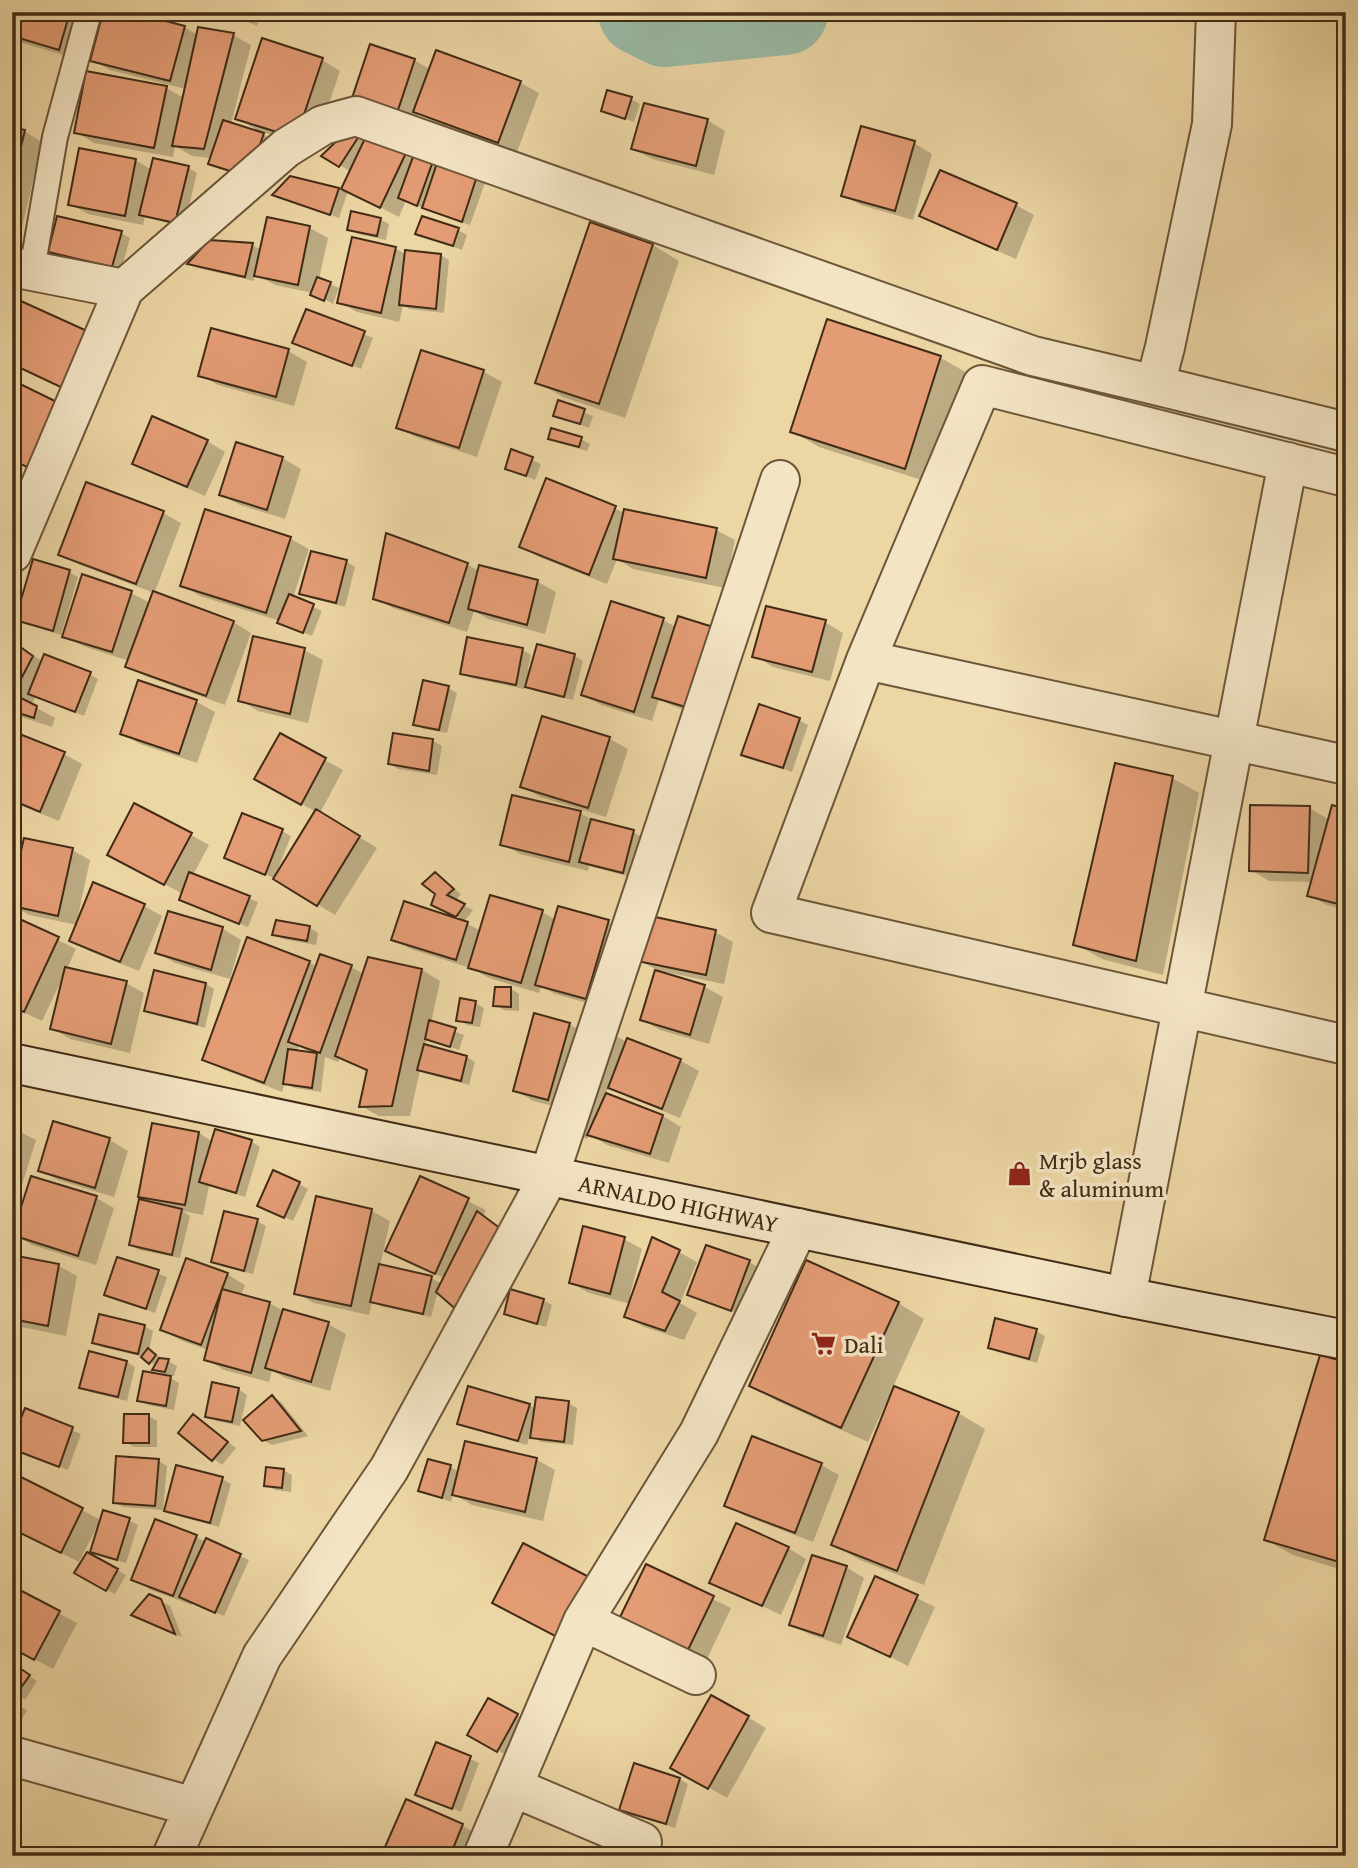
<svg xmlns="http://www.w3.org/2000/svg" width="1358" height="1868" viewBox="0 0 1358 1868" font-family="'Gentium Book Plus',serif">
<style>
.shadow{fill:#0003;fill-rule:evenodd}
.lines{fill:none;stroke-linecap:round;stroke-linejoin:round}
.river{stroke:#99b9a4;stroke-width:86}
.building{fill:#e49c75;stroke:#412b15;stroke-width:2}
.lane-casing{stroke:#6c5639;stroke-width:28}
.street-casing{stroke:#6c5639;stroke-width:42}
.secondary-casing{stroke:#412b15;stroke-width:42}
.lane{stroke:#f3e4c4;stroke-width:24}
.street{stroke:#f3e4c4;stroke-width:38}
.secondary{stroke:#f3e4c4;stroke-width:38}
.labels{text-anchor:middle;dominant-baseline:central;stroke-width:7;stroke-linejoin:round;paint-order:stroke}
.poi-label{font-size:24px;fill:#412b15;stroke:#f3e4c4;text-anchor:start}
.street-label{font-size:24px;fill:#412b15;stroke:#f3e4c4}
</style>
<rect width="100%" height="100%" fill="#ecd6a4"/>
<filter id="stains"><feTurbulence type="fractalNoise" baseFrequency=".00286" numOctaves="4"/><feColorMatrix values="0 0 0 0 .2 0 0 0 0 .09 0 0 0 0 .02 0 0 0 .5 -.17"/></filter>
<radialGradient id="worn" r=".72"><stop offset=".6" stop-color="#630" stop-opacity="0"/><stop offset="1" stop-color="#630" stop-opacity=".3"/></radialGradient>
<!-- shadow -->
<path class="shadow" d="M12 12H91L77 59 12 40Z
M223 12H262L257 26Z
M184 27 198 35H233L251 45 231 124 261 133 271 139 258 180 219 168 211 163 212 158 192 156 175 146 173 157 94 143 76 132 166 88 184 98 186 89 110 70 92 60Z
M437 52 521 83 539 93 517 152 434 122 419 113 415 125 371 111 414 60 431 70Z
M322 60 340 71 314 148 257 130 237 118Z
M631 99 640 104 634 122 603 110Z
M707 120 725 131 714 175 652 159 633 149Z
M12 129 24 131 42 142 21 232 12 230Z
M361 134 414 160 432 163 485 183 470 225 426 210 406 200 399 217 348 191 339 218 275 194 290 178 342 191 351 172 324 155Z
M914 143 932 154 913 220 861 205 843 195Z
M135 160 152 170 154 160 189 168 197 173 184 227 145 216 143 225 88 214 70 204Z
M941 172 1016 205 1034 215 1016 259 940 226 922 216Z
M380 219 389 224 386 240 358 234 349 229Z
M591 224 653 245 679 261 625 418 563 397 537 382Z
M310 228 328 238 319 279 339 288 333 304 313 293 275 285 255 274 254 281 198 268 190 263 252 245 262 250Z
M458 230 467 235 462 250 417 233Z
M121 233 130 238 121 271 59 257 50 252Z
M395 248 406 255H441L449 260 444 313 410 309 403 306 399 322 357 312 339 302Z
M307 311 373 338 361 369 295 342Z
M828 321 941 358 967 373 931 483 819 447 792 431Z
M212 330 288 351 307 362 294 406 218 385 200 375Z
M422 352 484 372 502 382 477 457 416 437 398 427Z
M559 403 593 416 589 428 555 415Z
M550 438 581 439 590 444 587 451 559 443Z
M207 441 225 452 205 496 152 473 134 463Z
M512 451 541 464 535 480 507 468Z
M282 458 301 469 285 519 240 505 221 495Z
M547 480 625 513 716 530 735 540 725 588 633 569 617 559 607 584 539 557 521 546Z
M87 484 163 513 181 523 154 594 233 622 251 633 225 705 145 676 127 666 129 661 83 646 63 635 84 576 131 593 150 603 154 593 78 564 60 554Z
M206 512 291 539 309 549 293 598 322 611 312 636 288 627 280 621 200 596 182 585Z
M388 535 468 565 479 571 481 567 538 582 556 592 545 634 488 619 474 611 467 632 393 608 375 598Z
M347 562 355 567 345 607 310 598 301 593Z
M69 572 78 577 61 635 26 624 17 619Z
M663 620 676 627 707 717 673 706 659 699 652 721 601 705 583 695Z
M825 622 843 633 830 681 773 667 755 656Z
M12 641 43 662 90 674 98 679 84 716 36 696 31 705 55 718 52 727 12 714Z
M538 646 575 656 583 661 573 700 535 691 525 685 524 689 471 678 462 673 523 650 531 655 528 669H531Z
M304 650 323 660 308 723 258 711 240 700Z
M139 682 197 702 215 712 197 763 140 744 122 733Z
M448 688 457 693 447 733 424 729 415 724Z
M543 718 610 739 628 749 606 817 540 797 522 786Z
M799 720 808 725 792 772 743 754Z
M12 733 64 754 82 764 59 821 12 802Z
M395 735 433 741 442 746 437 775 398 769 390 764Z
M325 760 343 770 320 813 377 848 335 915 274 878 234 862 282 831 291 836 276 874 277 875 316 812 275 789Z
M1172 778 1199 793 1163 975 1102 959 1075 944Z
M1309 808 1330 820 1346 811V910L1327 905 1309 895 1313 882 1269 881 1251 870Z
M580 813 599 823 633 832 642 837 631 877 589 866 588 871 520 854 502 844Z
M191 835 209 845 193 875 258 902 248 927 189 904 183 894 127 864Z
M72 850 90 860 77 921 144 906 162 916 139 971 89 951 71 940 77 925 29 915 12 905Z
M435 874 461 894 455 901 473 910 464 922 481 931 542 912 556 920 608 922 626 932 605 1008 555 994 541 986 539 993 489 978 473 969 411 949 393 939 462 921V919L442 909Z
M169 914 223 929 241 940 230 979 175 963 157 952Z
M14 918 76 949 67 969 126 983 144 993 130 1053 70 1039 52 1028 64 980 62 979 42 1021 12 1007Z
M277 922 310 928 318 933 316 945 283 939 274 934Z
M715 932 733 942 724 984 665 972 664 975 705 987 723 997 709 1044 660 1030 642 1019 657 970 639 960Z
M309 962 317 967H351L364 974 422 970 440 981 431 1023 464 1035 459 1050 427 1038 425 1046 467 1057 475 1062 469 1085 428 1074 420 1070 410 1116H379L361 1106 368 1071 340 1057 338 1062 325 1057 321 1092 294 1088 285 1083 282 1092 222 1069 204 1059ZM299 1046 312 1054 297 1052Z
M206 984 214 989 205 1028 155 1015 146 1010Z
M511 989 519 994V1011L504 1010 495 1005Z
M475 1003 484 1008 480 1027 467 1025 458 1020Z
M569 1024 587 1035 566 1109 533 1101 515 1090Z
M610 1033 627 1042 628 1040 681 1061 699 1071 680 1118 628 1097 609 1086 605 1095 663 1116 681 1127 669 1163 607 1145 589 1134 587 1139 578 1136Z
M54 1123 110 1140 128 1151 114 1197 58 1180 40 1170Z
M153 1125 199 1133 213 1142 216 1131 252 1142 260 1147 245 1197 209 1186 203 1215 183 1211 190 1216 180 1258 139 1250 131 1245 153 1204 140 1196Z
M12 1128 36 1140 17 1201 12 1199Z
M421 1178 486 1210 483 1217 518 1240 438 1291 431 1317 380 1306 372 1301 369 1315 314 1303 296 1293 317 1198 372 1211 390 1221 380 1266 431 1278 442 1284 444 1278 405 1260Z
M299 1184 308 1189 293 1221 268 1210Z
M96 1198 114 1208 96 1265 32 1245 14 1234Z
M257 1221 266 1226 253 1274 221 1266 213 1261Z
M624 1239 642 1249 630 1295 633 1296 679 1252 697 1262 680 1303 697 1313 684 1340 644 1327 626 1316 630 1304 589 1293 571 1283Z
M12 1257 59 1266 77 1276 66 1336 12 1325Z
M118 1259 167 1277 155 1313 106 1294Z
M749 1262 758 1267 740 1314 689 1295Z
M227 1274 245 1285 241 1296 269 1303 284 1311 328 1324 346 1334 330 1391 285 1378 272 1370 269 1382 224 1370 206 1359 208 1350 180 1340 162 1330Z
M543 1300 552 1305 546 1327 514 1318 506 1313Z
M898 1303 924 1319 893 1387 958 1413 985 1429 924 1585 860 1560 834 1545 890 1402 887 1401 868 1442 777 1401 751 1385Z
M144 1326 153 1331 149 1351 177 1366 174 1376 164 1374 179 1383 174 1410 148 1405 139 1400 168 1377 154 1369 156 1366 144 1357 102 1347 94 1342Z
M1036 1331 1045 1336 1037 1363 998 1352 990 1347Z
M127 1362 135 1367 127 1401 90 1392 81 1387Z
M1346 1364V1571L1293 1555 1266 1540Z
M238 1389 247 1395 240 1426 216 1421 207 1416Z
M273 1397 281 1402 308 1436 272 1445 263 1440Z
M568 1403 577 1408 573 1445 541 1442 530 1435 527 1445 468 1428 459 1423 529 1405 536 1409Z
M26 1411 81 1434 68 1470 20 1452Z
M148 1416 157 1421V1447H134L125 1442Z
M194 1416 236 1448 222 1465 180 1433Z
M466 1443 537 1460 555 1470 543 1521 472 1505 453 1494 451 1502 420 1490 451 1467 459 1472Z
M158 1461 167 1466 163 1510 123 1507 114 1502Z
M821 1465 839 1475 813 1542 745 1516 727 1505Z
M283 1470 292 1475 291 1492 275 1490 266 1485Z
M15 1476 101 1520H129L138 1525 126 1563 100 1556 92 1551 99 1527H97L79 1562 12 1528Z
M222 1479 231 1484 219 1527 175 1515 166 1510Z
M196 1537 249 1560 224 1616 192 1603V1605L151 1590 133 1579Z
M788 1548 806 1559 781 1615 711 1582Z
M88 1554 126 1575 115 1594 77 1573Z
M646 1567 731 1608 707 1659 641 1627Z
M846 1567 864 1578 841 1645 809 1634 791 1624Z
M876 1578 935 1607 908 1666 849 1636Z
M17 1591 77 1623 53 1669 12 1647Z
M160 1601 170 1606 182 1637 141 1619Z
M18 1669 37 1681 25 1700 12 1692Z
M712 1697 766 1728 727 1798 673 1767Z
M489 1700 526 1720 506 1755 469 1734Z
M12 1702 27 1710 13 1736H12Z
M437 1745 479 1763 461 1812 417 1794Z
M635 1766 680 1779 688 1784 675 1828 630 1814 621 1809Z
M407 1802 463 1826 481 1836 472 1856H383Z"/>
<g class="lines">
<!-- river -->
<path class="river" d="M641 12 665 24 785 12"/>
</g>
<!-- building -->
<path class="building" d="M12 12H70L59 50 12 36Z
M103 12H131L185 26 170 81 90 61Z
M198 27 234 33 204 149 172 146Z
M262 38 323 58 296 138 235 119Z
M370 44 415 59 396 116 351 101Z
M436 50 521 81 498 143 413 112Z
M86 71 167 86 154 148 74 133Z
M607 90 632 97 625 119 601 111Z
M644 103 708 119 696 166 631 149Z
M223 120 264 133 249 177 208 164Z
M861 126 915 141 895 211 841 196Z
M12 127 25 130 12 183Z
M361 133 339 167 321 156 344 134Z
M367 134 406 153 380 208 341 189Z
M79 148 136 159 125 216 68 205Z
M414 154 433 161 417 206 398 198Z
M153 158 189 166 175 223 139 215Z
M437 163 477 176 462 222 422 208Z
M940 170 1017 203 997 250 919 216Z
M290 176 339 188 330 215 272 195Z
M351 211 381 218 377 236 347 230Z
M57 216 122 231 112 267 48 252Z
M422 216 459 228 453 246 415 234Z
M267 217 310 226 298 285 254 276Z
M590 222 653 244 599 404 535 383Z
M352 237 396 247 381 313 337 303Z
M209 240 253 243 245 277 187 264Z
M405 250 441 254 436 309 399 305Z
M317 277 331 282 324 301 310 295Z
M12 297 96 335 69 391 12 364Z
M306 309 365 331 352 366 292 343Z
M827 319 941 356 905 469 790 432Z
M211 328 289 349 276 397 198 376Z
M421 350 484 370 459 448 396 428Z
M12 380 61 404 29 468 12 460Z
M558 400 585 409 580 424 553 416Z
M152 416 208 440 187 487 132 464Z
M551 428 582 437 579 447 548 439Z
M236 442 283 457 267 510 219 495Z
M511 449 533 457 526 476 505 469Z
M546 478 616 506 589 575 519 547Z
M86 482 164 511 136 584 58 555Z
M205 509 291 537 266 613 180 586Z
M624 509 717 528 706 578 613 559Z
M386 533 468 563 449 623 373 599Z
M311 551 347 560 336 603 299 594Z
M33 559 70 570 53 631 15 620Z
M479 565 538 580 527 625 468 609Z
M82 574 132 591 112 652 62 637Z
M153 591 234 621 206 696 125 667Z
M289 594 314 604 303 633 277 623Z
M611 601 664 618 634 712 581 695Z
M766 606 826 620 812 672 752 657Z
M678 616 713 627 689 708 652 697Z
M253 636 305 648 290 714 238 701Z
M467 637 523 648 516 685 460 674Z
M12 641 33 656 13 694 37 706 34 718 12 711Z
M537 644 575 654 564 697 525 687Z
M44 654 91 672 75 712 28 694Z
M138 680 197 700 179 754 120 734Z
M423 680 449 686 439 730 413 725Z
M759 704 800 718 783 768 741 755Z
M542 716 610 737 588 808 520 787Z
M12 731 65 752 40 812 12 800Z
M280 733 326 758 301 805 254 779Z
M393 733 433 739 429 771 388 764Z
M1115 763 1173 776 1136 961 1073 945Z
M512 795 581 811 569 862 500 845Z
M134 803 192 833 164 885 107 855Z
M1250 805 1310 806 1308 873 1249 871Z
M1332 805 1346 809V906L1307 896Z
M316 809 360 836 317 906 273 879Z
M242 813 283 829 265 875 224 858Z
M591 819 634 830 623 873 579 862Z
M24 838 73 848 58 916 12 906V889Z
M189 872 250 896 239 924 179 900Z
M435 872 454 889 447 895 465 904 456 917 431 905 435 894 422 884Z
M93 882 145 904 120 962 69 941Z
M490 895 543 910 521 983 468 968Z
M404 901 468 922 456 960 391 940Z
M558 906 609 920 586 999 535 985Z
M168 911 223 927 211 970 155 953Z
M646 915 716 930 706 975 637 961Z
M13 916 59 937 24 1012 12 1007Z
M276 920 310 926 307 941 272 935Z
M247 937 310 961 264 1083 202 1060Z
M320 954 352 965 320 1053 288 1042Z
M368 957 422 969 392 1106 359 1107 367 1070 335 1056Z
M65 967 127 981 111 1044 50 1029Z
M154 970 206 983 197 1024 144 1011Z
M655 970 705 985 690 1035 640 1020Z
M495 987H511V1007L493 1006Z
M460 998 476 1001 472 1023 456 1021Z
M534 1013 570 1023 548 1100 513 1091Z
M429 1020 456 1028 450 1047 425 1039Z
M627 1038 681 1059 662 1109 608 1088Z
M424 1044 467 1056 461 1081 417 1070Z
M288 1049 317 1053 312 1088 283 1084Z
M606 1093 663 1115 650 1154 587 1135Z
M53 1121 110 1138 95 1188 38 1171Z
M152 1123 199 1132 185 1205 138 1197Z
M215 1129 252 1140 236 1193 199 1182Z
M273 1170 300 1182 284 1218 257 1206Z
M31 1176 97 1196 78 1256 12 1235Z
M420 1176 469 1198 435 1274 385 1251Z
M316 1196 372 1209 351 1306 294 1294Z
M139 1199 182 1209 172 1255 129 1245Z
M224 1211 258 1219 244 1271 211 1262Z
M477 1211 501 1229 460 1313 436 1292Z
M583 1226 625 1237 610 1294 569 1283Z
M652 1237 680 1250 662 1292 680 1301 665 1331 624 1317Z
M706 1245 750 1260 731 1311 687 1295Z
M12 1255 59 1264 48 1326 12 1319Z
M117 1257 159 1270 146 1309 104 1295Z
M186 1258 228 1273 201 1345 160 1330Z
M806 1260 899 1302 841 1428 749 1386Z
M379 1264 432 1276 423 1314 370 1302Z
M222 1289 270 1302 251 1373 204 1360Z
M510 1289 544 1299 537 1324 504 1314Z
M283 1309 329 1322 311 1382 265 1368Z
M99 1314 145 1325 138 1354 92 1343Z
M995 1318 1037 1329 1029 1359 988 1348Z
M148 1348 156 1355 149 1364 141 1357Z
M89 1351 127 1361 118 1397 79 1388Z
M1320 1355 1346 1362V1564L1264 1540Z
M159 1358 169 1359 165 1372 152 1370Z
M143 1371 171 1376 166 1406 137 1401Z
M212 1382 239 1388 232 1422 205 1417Z
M468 1386 530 1404 518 1441 457 1424Z
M894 1386 959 1412 897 1571 831 1545Z
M272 1395 301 1431 262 1441 243 1420Z
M536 1397 569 1401 564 1442 530 1438Z
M25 1408 73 1427 59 1467 12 1449V1440Z
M124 1414H149V1443H123Z
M193 1414 228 1442 212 1461 178 1433Z
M752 1436 822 1463 795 1533 724 1506Z
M465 1441 537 1458 525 1512 452 1495Z
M116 1456 159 1459 155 1506 113 1503Z
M428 1459 451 1465 442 1498 418 1491Z
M176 1465 223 1477 210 1523 164 1511Z
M266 1467 284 1469 282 1488 264 1486Z
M15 1474 83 1508 61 1553 12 1529V1478Z
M103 1510 130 1518 117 1560 90 1552Z
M155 1519 197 1535 173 1596 131 1580Z
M736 1523 789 1547 762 1606 709 1583Z
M206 1538 241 1554 215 1613 179 1597Z
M523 1543 589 1577 557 1637 492 1603Z
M87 1552 118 1569 106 1591 74 1573Z
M812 1555 847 1566 823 1636 789 1625Z
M646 1564 714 1596 688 1650 620 1617Z
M875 1576 918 1595 890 1657 847 1637Z
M16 1588 60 1611 34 1660 12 1648V1595Z
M149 1594 161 1599 175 1634 131 1615Z
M12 1663 30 1675 15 1696 12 1694Z
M711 1695 749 1716 708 1789 670 1768Z
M488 1698 518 1714 497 1752 467 1735Z
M436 1742 471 1756 452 1809 415 1795Z
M634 1763 680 1778 666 1824 619 1810Z
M406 1799 463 1824 450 1856H381Z"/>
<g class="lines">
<defs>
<path id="lane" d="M32 270 55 137 89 12"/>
<path id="street" d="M12 267 124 289
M1155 385 1346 432
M1346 477 982 385 866 660 771 913 1346 1045
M12 553 124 289 286 148 323 125 356 116 1033 356 1155 385 1165 347 1212 124 1216 12
M866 660 1346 765
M1126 1297 1288 462
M583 1621 696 1675
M12 1756 194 1807
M513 1787 642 1842
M172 1856 262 1656 389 1469 549 1176 780 480
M483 1856 583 1621 699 1433 798 1228"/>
<g id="secondary">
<path id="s1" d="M12 1063 1126 1297 1346 1340"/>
</g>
</defs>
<!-- lane casing -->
<use href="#lane" class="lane-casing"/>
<!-- street casing -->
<use href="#street" class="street-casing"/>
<!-- secondary casing -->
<use href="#secondary" class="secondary-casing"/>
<!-- lane -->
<use href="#lane" class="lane"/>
<!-- street -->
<use href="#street" class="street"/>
<!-- secondary -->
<use href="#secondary" class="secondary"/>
</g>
<!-- icons -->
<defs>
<symbol id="shop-bare" viewBox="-9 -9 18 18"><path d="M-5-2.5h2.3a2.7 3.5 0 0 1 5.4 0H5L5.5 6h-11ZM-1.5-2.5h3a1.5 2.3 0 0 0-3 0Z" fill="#8f2418" stroke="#f3e4c4" stroke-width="2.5" paint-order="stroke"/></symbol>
<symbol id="supermarket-bare" viewBox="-9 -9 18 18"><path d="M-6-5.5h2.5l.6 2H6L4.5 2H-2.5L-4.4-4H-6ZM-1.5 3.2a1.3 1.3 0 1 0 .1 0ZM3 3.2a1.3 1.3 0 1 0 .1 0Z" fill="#8f2418" stroke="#f3e4c4" stroke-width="2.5" paint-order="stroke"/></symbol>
</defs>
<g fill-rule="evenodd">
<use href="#shop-bare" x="1002" y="1156" width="35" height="35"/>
<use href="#supermarket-bare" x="806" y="1326" width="35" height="35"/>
</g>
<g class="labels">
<!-- poi labels -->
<g class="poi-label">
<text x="1039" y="1160">Mrjb glass<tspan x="1039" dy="28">&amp; aluminum</tspan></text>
<text x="844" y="1344">Dali</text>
</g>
<!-- street labels -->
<g class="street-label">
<text stroke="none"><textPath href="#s1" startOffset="681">ARNALDO HIGHWAY</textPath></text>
</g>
</g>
<!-- margin -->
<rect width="1358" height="1868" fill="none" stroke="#ecd6a4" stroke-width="42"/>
<rect x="14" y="14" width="1330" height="1840" fill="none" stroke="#412b15" stroke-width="3.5"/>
<rect x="21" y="21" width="1316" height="1826" fill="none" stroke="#412b15" stroke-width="2"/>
<rect width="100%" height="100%" filter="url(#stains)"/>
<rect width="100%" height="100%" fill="url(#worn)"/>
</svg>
